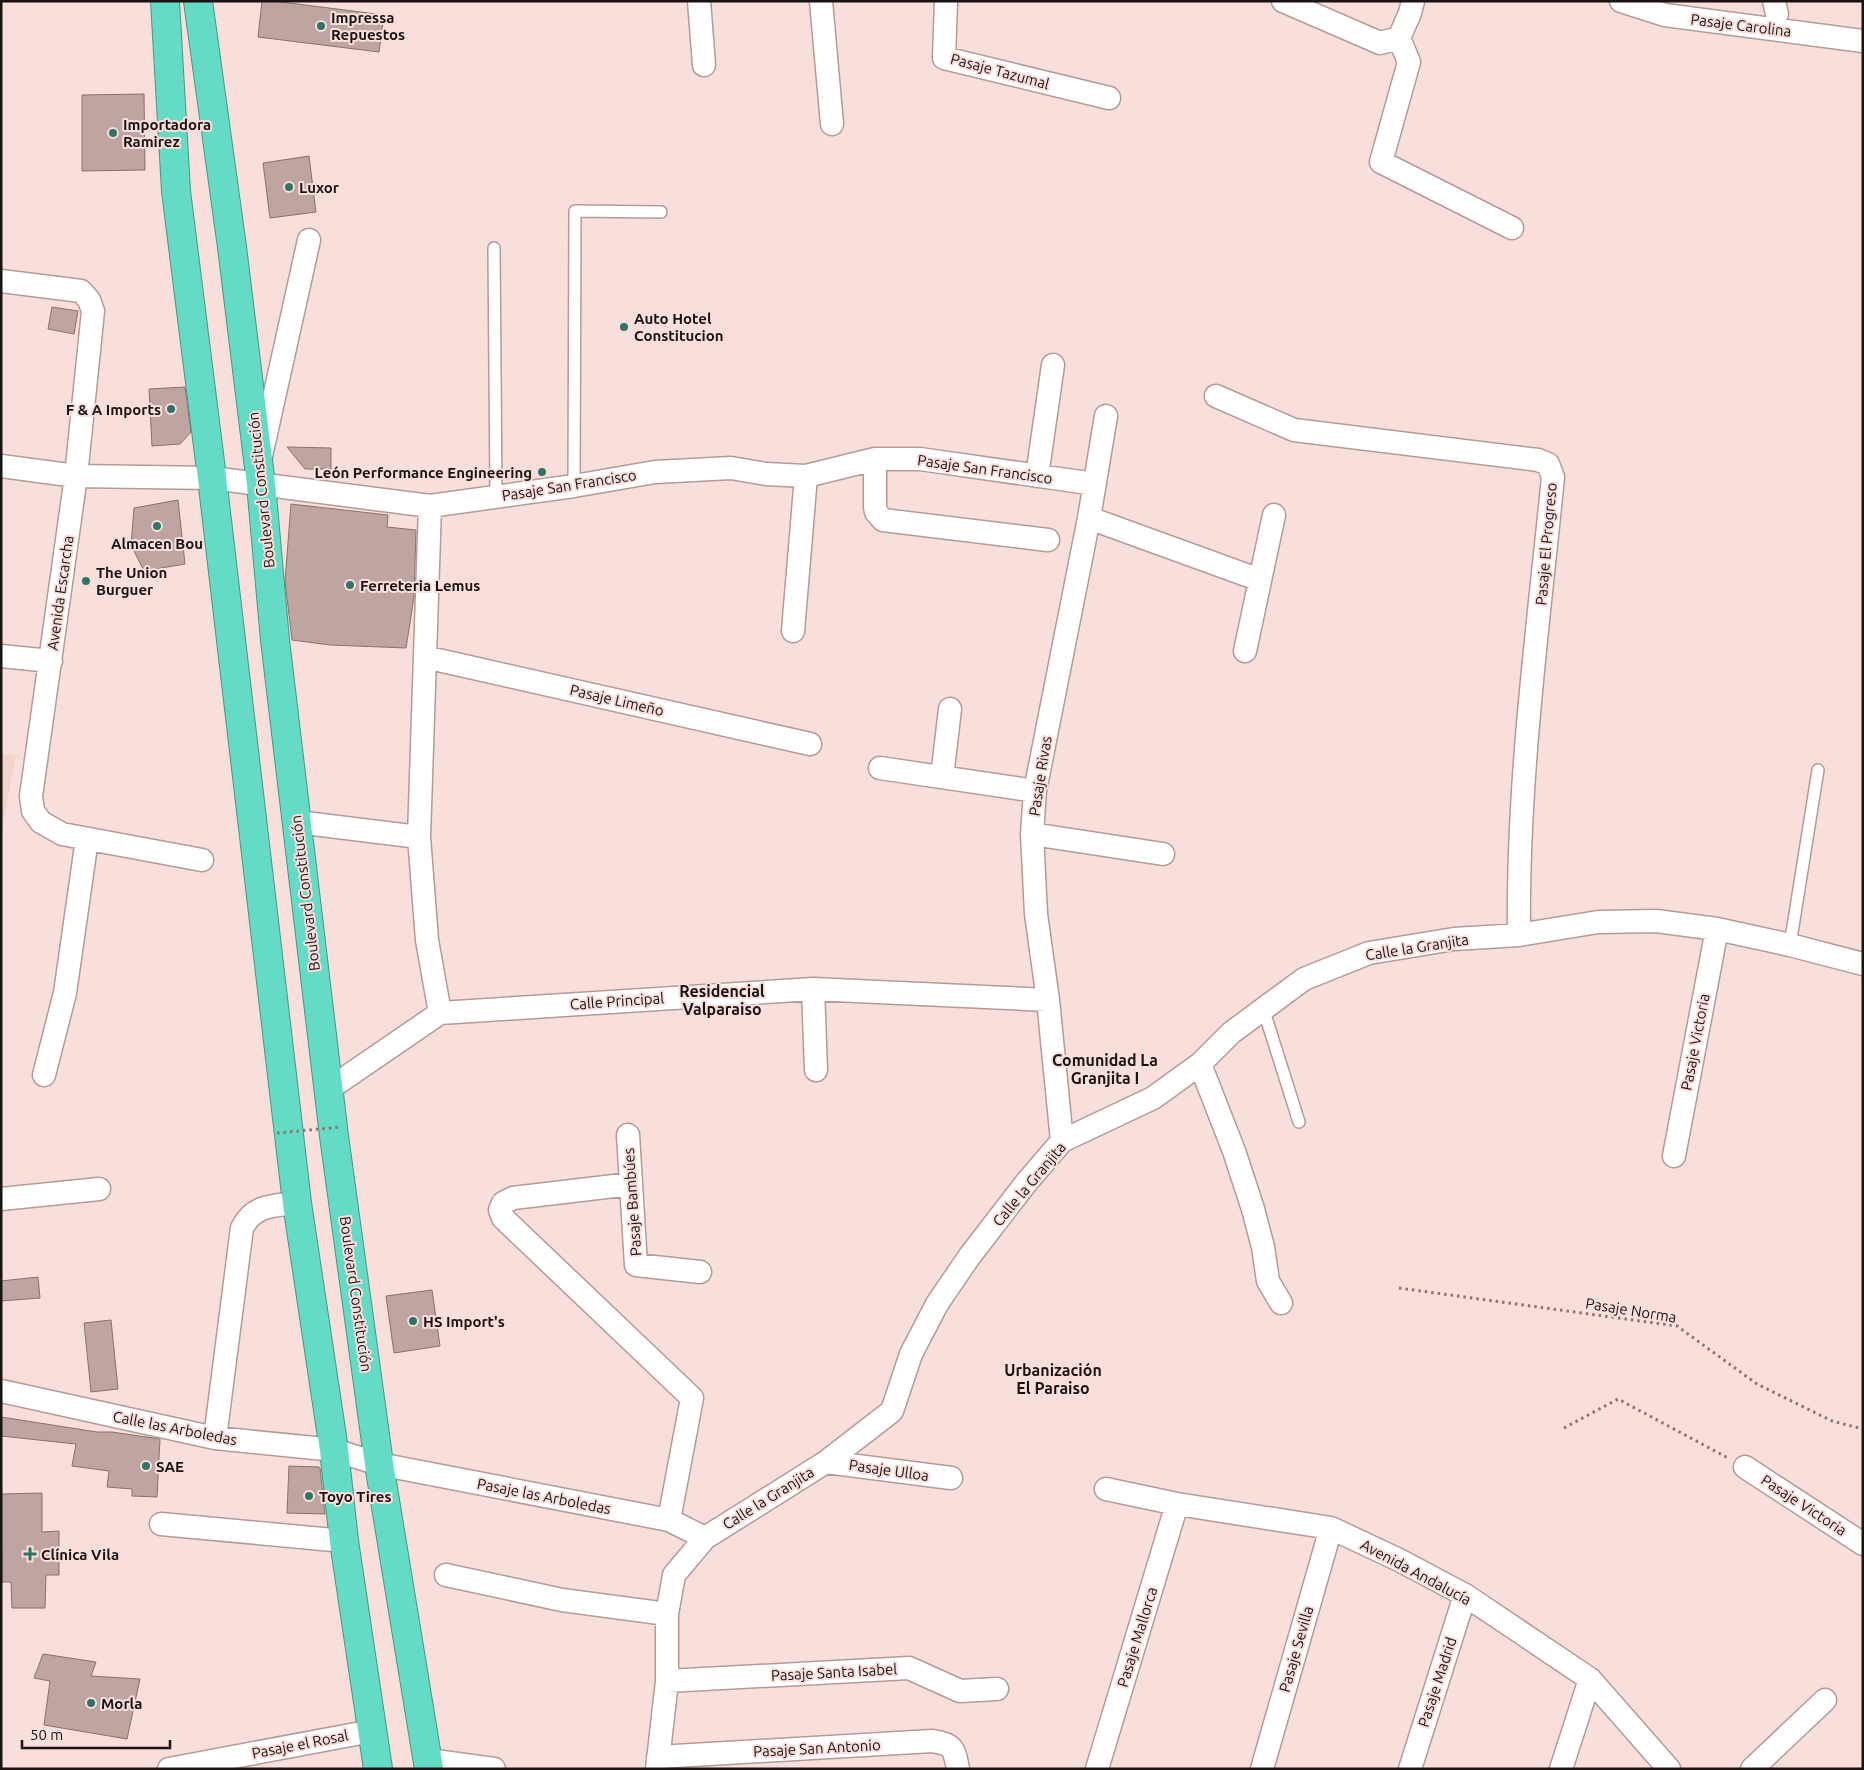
<svg xmlns="http://www.w3.org/2000/svg" width="1864" height="1770" viewBox="0 0 1864 1770" font-family="Ubuntu,sans-serif">
<style>
.built{fill:#f3d1cd}
.building{fill:#bea5a2;stroke:#88716e}
.lines{fill:none;stroke-linecap:round;stroke-linejoin:round}
.lane-casing{stroke:#b39b98;stroke-width:14}
.street-casing{stroke:#b39b98;stroke-width:25}
.highway-casing{stroke:#4a9586;stroke-width:30}
.path{stroke:#877674;stroke-width:3;stroke-dasharray:2.5 4;stroke-linecap:butt}
.lane{stroke:#fff;stroke-width:11}
.street{stroke:#fff;stroke-width:22}
.highway{stroke:#64dbc4;stroke-width:28}
.path-bridge{stroke:#877674;stroke-width:3;stroke-dasharray:2.5 4;stroke-linecap:butt}
.poi-dot{fill:#317467;stroke:#f9dfdc;stroke-width:2}
.labels{text-anchor:middle;dominant-baseline:central;stroke-width:4;stroke-linejoin:round;paint-order:stroke}
.poi-label{font-size:15px;font-weight:bold;fill:#1b1312;stroke:#f9dfdc;text-anchor:start}
.street-label{font-size:15px;fill:#1b1312;stroke:#f9dfdc}
.neighbourhood-label{font-size:16px;font-weight:bold;fill:#1b1312;stroke:#f9dfdc}
</style>
<rect width="100%" height="100%" fill="#f9dfdc"/>
<!-- built -->
<path class="built" d="M1 754 16 755 1 834Z"/>
<!-- building -->
<path class="building" d="M262 1H274L384 15 379 52 258 37Z
M144 94 145 170 82 171V95Z
M309 156 316 212 270 218 263 163Z
M52 307 78 311 74 334 48 329Z
M185 387 191 432 180 444 152 446 149 389Z
M287 447 331 448V469H305Z
M178 500 185 564 144 571 131 545 134 508Z
M291 504 388 515 387 527 416 530 414 597 406 648 330 645 292 640 285 581Z
M38 1277 40 1298 1 1301V1281Z
M432 1290 440 1346 394 1353 386 1296Z
M111 1320 118 1389 91 1392 84 1323Z
M1 1417 97 1432H112L160 1439 157 1497 132 1496V1489L107 1487 109 1471 72 1466 76 1444 1 1436Z
M289 1466 319 1467 320 1468 325 1514 287 1513Z
M42 1493V1532L59 1531V1575H46L45 1608H12L11 1582H2L1 1494Z
M43 1654 96 1662 91 1676 140 1679 127 1739 44 1725 50 1681 34 1678Z"/>
<g class="lines">
<defs>
<path id="lane" d="M494 248 496 497
M574 486 575 211 661 212
M1790 945 1818 770
M1263 1008 1299 1122"/>
<path id="street" d="M699 1 704 65
M821 1 832 124
M946 1 944 58 1109 98
M1283 1 1380 43 1399 38 1410 13 1413 1
M1621 1 1665 15 1863 41
M1774 1 1777 14
M1399 38 1409 62 1381 162 1512 228
M1 281 81 291 89 300 93 311 76 476 31 796 33 811 41 822 62 834 202 860
M1216 396 1294 430 1538 460 1548 464 1553 477C1538 629 1517 782 1519 935
M261 456 309 240
M875 459V507L876 512 883 520 1048 540
M1 466 76 476 212 478 430 506 574 486 655 472 731 468 766 474 806 476 875 459H920L1095 484
M1037 476 1053 365
M430 506 419 837 427 940 440 1013
M1089 518 1260 580
M793 631 806 476
M1245 651 1274 515
M1 656 51 661
M425 657 810 744
M880 768 1035 791
M942 777 950 709
M297 822 419 837
M1032 834 1163 854
M813 989 816 1070
M1200 1064 1234 1151 1253 1209 1263 1247 1268 1281 1281 1303
M44 1075 65 993 87 839
M329 1089 440 1013 813 989 1048 1000
M628 1135 636 1265 700 1272
M1062 1141 1048 1000 1036 914 1032 834 1035 791 1089 518 1106 416
M1674 1156 1717 929
M631 1184 513 1198 503 1203 500 1210 503 1218 692 1398 669 1520
M1 1199 99 1189
M1 1391 215 1438 334 1450 379 1464 669 1520 705 1538
M215 1438 242 1228C254 1204 274 1206 297 1203
M826 1462 951 1478
M1745 1467 1863 1544
M1106 1489 1177 1504 1331 1528 1399 1560 1465 1595 1590 1679 1669 1769
M161 1524 344 1541
M446 1575 562 1600 667 1614
M667 1681 909 1668 960 1691 997 1689
M658 1757 932 1741C954 1744 954 1749 958 1769
M428 1760 494 1769
M169 1769 372 1731
M657 1769 667 1681V1614L674 1575 705 1538 826 1462 892 1411 911 1354 937 1304 969 1257 1026 1183 1062 1141 1153 1098 1200 1064 1231 1033 1304 979 1369 953 1454 939 1519 935 1598 922 1656 921 1717 929 1790 945 1863 964
M1097 1769 1177 1504
M1262 1769 1331 1528
M1410 1769 1465 1595
M1561 1769 1590 1679
M1752 1769 1825 1700"/>
<path id="highway" d="M165 1 176 191 212 478 297 1203 334 1450 344 1541 378 1769
M198 1 232 247 261 484 275 640 334 1136 379 1464 429 1769"/>
</defs>
<!-- lane casing -->
<use href="#lane" class="lane-casing"/>
<!-- street casing -->
<use href="#street" class="street-casing"/>
<!-- highway casing -->
<use href="#highway" class="highway-casing"/>
<!-- path -->
<path class="path" d="M1399 1288 1677 1326 1757 1384 1832 1421 1863 1429
M1564 1428 1618 1399 1728 1458"/>
<!-- lane -->
<use href="#lane" class="lane"/>
<!-- street -->
<use href="#street" class="street"/>
<!-- highway -->
<use href="#highway" class="highway"/>
<!-- path-bridge -->
<path class="path-bridge" d="M277 1133 341 1127"/>
</g>
<!-- markers -->
<g class="poi-dot">
<circle cx="321" cy="26" r="5"/>
<circle cx="113" cy="133" r="5"/>
<circle cx="289" cy="187" r="5"/>
<circle cx="624" cy="327" r="5"/>
<circle cx="171" cy="409" r="5"/>
<circle cx="542" cy="472" r="5"/>
<circle cx="157" cy="526" r="5"/>
<circle cx="86" cy="581" r="5"/>
<circle cx="350" cy="585" r="5"/>
<circle cx="413" cy="1321" r="5"/>
<circle cx="146" cy="1466" r="5"/>
<circle cx="309" cy="1496" r="5"/>
<path d="M27.5 1546.5h5v5h5v5h-5v5h-5v-5h-5v-5h5z"/>
<circle cx="91" cy="1703" r="5"/>
</g>
<g class="labels">
<!-- poi labels -->
<g class="poi-label">
<text x="331" y="17">Impressa<tspan x="331" dy="17">Repuestos</tspan></text>
<text x="123" y="124">Importadora<tspan x="123" dy="17">Ramirez</tspan></text>
<text x="299" y="187">Luxor</text>
<text x="634" y="318">Auto Hotel<tspan x="634" dy="17">Constitucion</tspan></text>
<text x="161" y="409" text-anchor="end">F &amp; A Imports</text>
<text x="532" y="472" text-anchor="end">León Performance Engineering</text>
<text x="157" y="543" text-anchor="middle">Almacen Bou</text>
<text x="96" y="572">The Union<tspan x="96" dy="17">Burguer</tspan></text>
<text x="360" y="585">Ferreteria Lemus</text>
<text x="423" y="1321">HS Import's</text>
<text x="156" y="1466">SAE</text>
<text x="319" y="1496">Toyo Tires</text>
<text x="41" y="1554">Clínica Vila</text>
<text x="101" y="1703">Morla</text>
</g>
<!-- street labels -->
<g class="street-label">
<text transform="translate(1741 25) rotate(7)">Pasaje Carolina</text>
<text transform="translate(1000 71) rotate(15)">Pasaje Tazumal</text>
<text transform="translate(985 469) rotate(8)">Pasaje San Francisco</text>
<text transform="translate(569 485) rotate(-9)">Pasaje San Francisco</text>
<text transform="translate(261 490) rotate(-96)">Boulevard Constitución</text>
<text transform="translate(1546 544) rotate(-85)">Pasaje El Progreso</text>
<text transform="translate(60 593) rotate(-82)">Avenida Escarcha</text>
<text transform="translate(617 700) rotate(13)">Pasaje Limeño</text>
<text transform="translate(1040 776) rotate(-81)">Pasaje Rivas</text>
<text transform="translate(305 893) rotate(-97)">Boulevard Constitución</text>
<text transform="translate(1417 947) rotate(-9)">Calle la Granjita</text>
<text transform="translate(617 1001) rotate(-4)">Calle Principal</text>
<text transform="translate(1695 1042) rotate(-79)">Pasaje Victoria</text>
<text transform="translate(1029 1184) rotate(-50)">Calle la Granjita</text>
<text transform="translate(632 1202) rotate(-94)">Pasaje Bambúes</text>
<text transform="translate(356 1294) rotate(82)">Boulevard Constitución</text>
<text transform="translate(1631 1310) rotate(9)">Pasaje Norma</text>
<text transform="translate(175 1428) rotate(11)">Calle las Arboledas</text>
<text transform="translate(889 1470) rotate(8)">Pasaje Ulloa</text>
<text transform="translate(544 1496) rotate(11)">Pasaje las Arboledas</text>
<text transform="translate(768 1498) rotate(-32)">Calle la Granjita</text>
<text transform="translate(1804 1505) rotate(33)">Pasaje Victoria</text>
<text transform="translate(1416 1572) rotate(28)">Avenida Andalucía</text>
<text transform="translate(1137 1637) rotate(-73)">Pasaje Mallorca</text>
<text transform="translate(1296 1649) rotate(-74)">Pasaje Sevilla</text>
<text transform="translate(834 1672) rotate(-3)">Pasaje Santa Isabel</text>
<text transform="translate(1437 1682) rotate(-72)">Pasaje Madrid</text>
<text transform="translate(300 1744) rotate(-11)">Pasaje el Rosal</text>
<text transform="translate(817 1748) rotate(-3)">Pasaje San Antonio</text>
</g>
<!-- neighbourhood labels -->
<g class="neighbourhood-label">
<text x="722" y="991">Residencial<tspan x="722" dy="18">Valparaiso</tspan></text>
<text x="1105" y="1060">Comunidad La<tspan x="1105" dy="18">Granjita I</tspan></text>
<text x="1053" y="1370">Urbanización<tspan x="1053" dy="18">El Paraiso</tspan></text>
</g>
</g>
<!-- border -->
<rect width="1864" height="1770" fill="none" stroke="#1b1312" stroke-width="5"/>
<!-- scale -->
<path d="M22 1740v8h148v-8" fill="none" stroke="#1b1312" stroke-width="2.5"/>
<text x="30" y="1740" font-size="15" fill="#1b1312" stroke="#f9dfdc" stroke-width="4" paint-order="stroke">50 m</text>
</svg>
